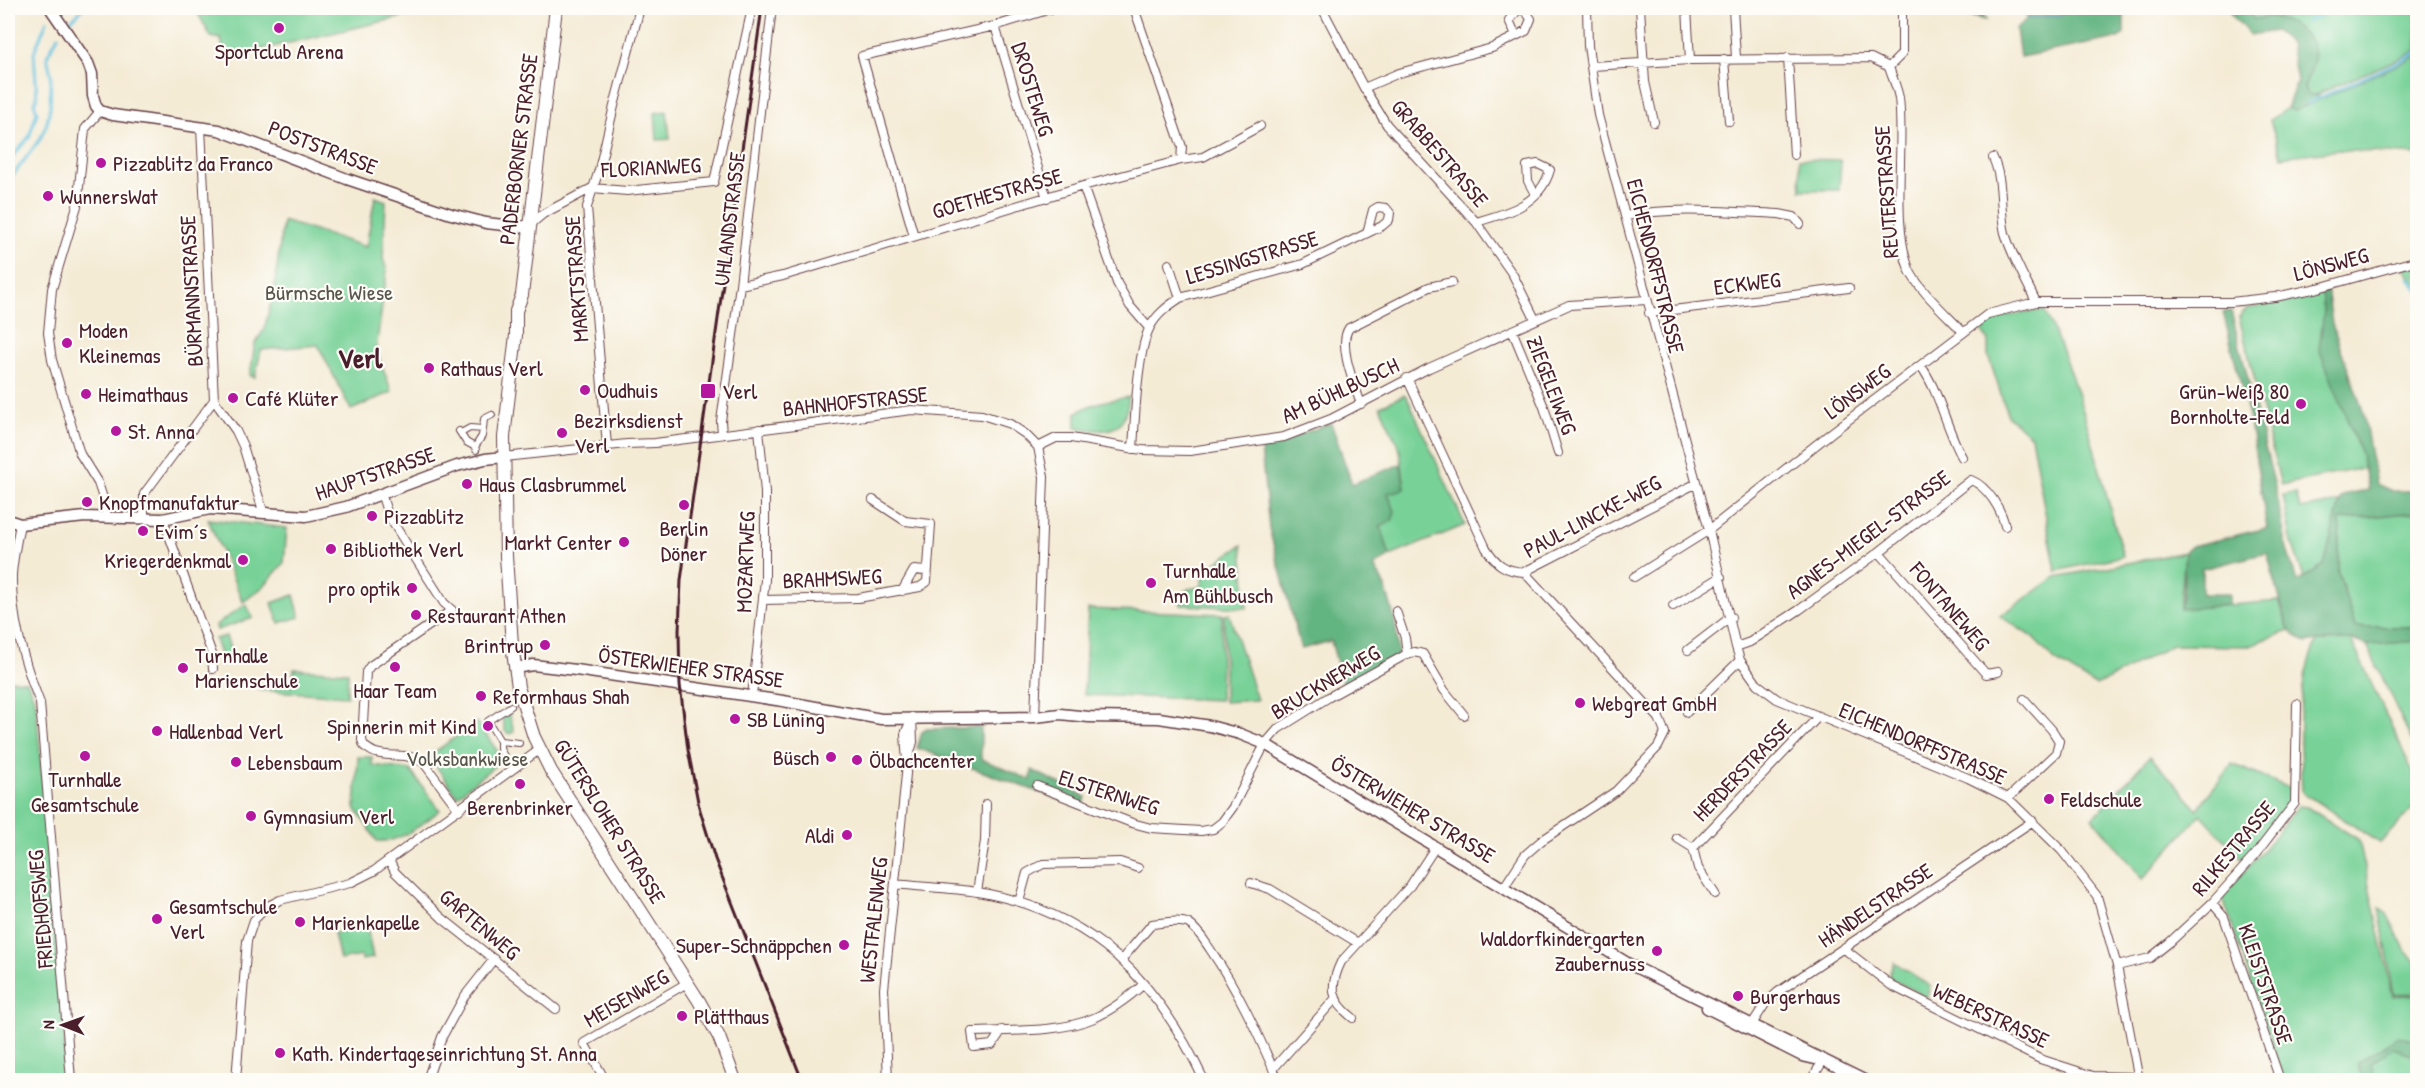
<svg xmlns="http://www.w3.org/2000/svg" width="2425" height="1088" viewBox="0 0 2425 1088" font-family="'Patrick Hand',sans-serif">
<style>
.green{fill:#78d298;stroke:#617862;stroke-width:1.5}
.forest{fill:#62b480;stroke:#566a56;stroke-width:1.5}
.water{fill:#61c1df;stroke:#567085;stroke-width:1.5}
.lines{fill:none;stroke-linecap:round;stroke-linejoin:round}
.stream{stroke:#61c1df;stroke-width:3}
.pedestrian-casing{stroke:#643e44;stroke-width:8}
.minor-casing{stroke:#643e44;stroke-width:10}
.tertiary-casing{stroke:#643e44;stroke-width:13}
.secondary-casing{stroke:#643e44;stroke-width:14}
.pedestrian{stroke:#fff;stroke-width:6}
.minor{stroke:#fff;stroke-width:8}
.tertiary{stroke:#fff;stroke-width:10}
.secondary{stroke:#fff;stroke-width:12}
.rail{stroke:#4a1f2b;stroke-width:3}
.poi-dot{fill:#b5179e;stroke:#fdfcf7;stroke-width:2}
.labels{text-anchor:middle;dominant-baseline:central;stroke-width:4.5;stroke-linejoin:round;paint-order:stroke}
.poi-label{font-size:22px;fill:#4a1f2b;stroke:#fdfcf7;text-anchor:start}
.street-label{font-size:22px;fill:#4a1f2b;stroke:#fdfcf7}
.park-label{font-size:22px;fill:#58554c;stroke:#fdfcf7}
.district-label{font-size:28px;font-weight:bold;fill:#4a1f2b;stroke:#fdfcf7}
</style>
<rect width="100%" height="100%" fill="#fdfcf7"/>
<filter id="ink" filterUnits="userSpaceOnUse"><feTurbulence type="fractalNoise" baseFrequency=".0167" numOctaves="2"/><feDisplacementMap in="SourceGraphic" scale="12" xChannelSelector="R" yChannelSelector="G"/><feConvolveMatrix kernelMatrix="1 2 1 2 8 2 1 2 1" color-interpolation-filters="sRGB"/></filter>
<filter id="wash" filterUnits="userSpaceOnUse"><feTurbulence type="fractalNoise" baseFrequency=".008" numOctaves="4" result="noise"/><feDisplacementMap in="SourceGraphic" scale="24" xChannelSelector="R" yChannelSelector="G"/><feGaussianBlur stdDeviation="1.35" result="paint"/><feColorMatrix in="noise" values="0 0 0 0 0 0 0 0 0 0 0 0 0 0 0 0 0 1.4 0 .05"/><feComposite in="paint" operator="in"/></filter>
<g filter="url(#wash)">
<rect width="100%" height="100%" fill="#f4ebd5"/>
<!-- green -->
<path class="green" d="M195 8H425L415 14 246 53 224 55 221 39 211 37Z
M2248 8H2417V51L2313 96 2308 95 2304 88 2314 59 2282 21 2271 17 2253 19Z
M2417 56V155L2339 150 2281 157 2270 120 2287 108 2294 111Z
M667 111 670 139 657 140 655 113Z
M1799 159 1841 160 1839 190H1801Z
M375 197 386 201 383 259 387 270 376 350 392 392 351 410 318 345 261 350 255 377 250 376 255 343 264 330 274 291 283 221 366 247Z
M2417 263V288L2404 267Z
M2322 292 2324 311 2320 349 2361 454 2364 468 2281 485 2239 317 2246 309Z
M2044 310C2082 387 2100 474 2123 556L2056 571 2031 436 2008 416 1988 355V342L1980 327 2004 316Z
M1404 395 1407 397 1465 525 1390 556 1380 526 1388 493 1405 488 1400 450 1380 406Z
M1129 397C1125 434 1107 434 1076 427V413C1093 402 1110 400 1129 397Z
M2296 493 2300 509 2340 502 2324 565 2304 578 2291 539 2283 495Z
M2417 512V627H2355L2338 572 2340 520Z
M208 519 287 528 284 563 263 587 243 602Z
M1242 545 1247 608 1181 605V596L1188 589 1201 587 1206 569Z
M2185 552 2180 609 2279 601 2289 631 2247 646 2172 645 2096 686 2055 661 2032 637 2000 616 2056 577Z
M294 595 300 617 279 623 272 603Z
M246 604 253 618 217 630 216 625Z
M1088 609 1222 614 1220 700 1084 695Z
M1229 614 1257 700 1224 702V615Z
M226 636 234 660 223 664 215 639Z
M2351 640 2417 781V804L2380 843 2302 792C2300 741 2294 688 2317 641Z
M2417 641H2418L2417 752 2367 645Z
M294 669 348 672 347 696 259 690V683L292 686Z
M8 680 27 681 36 703 68 1078 8 1079Z
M509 714 514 732 509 734 505 731 502 717Z
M477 722 503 759 457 796 429 756Z
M2150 756 2197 809 2232 764 2292 789C2291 812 2259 843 2243 860L2201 814 2143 879 2093 818Z
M358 757H372V765L410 770 440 810C422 824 401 843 377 841L355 808Z
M2298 806 2307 807 2359 840 2393 996 2417 994V1042L2398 1036 2357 1063 2363 1080H2284L2222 895 2256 859Z
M2379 908 2387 914 2405 949 2417 964V992L2394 995Z
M367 927 373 958 362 960 361 956 340 960 334 933Z
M1894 962 1930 986 1927 998 1888 977Z
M2393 1048 2417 1056V1080H2376L2371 1063Z"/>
<!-- forest -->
<path class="forest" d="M1948 8H1977L1986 20 1947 10Z
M2069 8H2124V34L2118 38 2020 57 2016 29 2028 18 2053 16Z
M2230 8H2248L2253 19C2259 19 2266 17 2272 17 2290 20 2314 37 2314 57 2314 67 2307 79 2304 88L2308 95 2319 96 2318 100 2294 111 2287 108 2297 81 2290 43 2275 31 2250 35 2230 13Z
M2327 288 2332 324 2363 411 2376 484 2392 491H2418L2417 512 2340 520 2338 572 2355 627H2417V641L2367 645 2351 640 2317 641 2306 643 2289 631 2267 553 2202 569V594H2229V605L2180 609 2183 596 2185 552 2192 546 2267 528 2249 416 2223 312 2231 311 2275 487 2287 549 2297 582 2324 565 2341 498 2350 493 2369 490 2361 454 2319 349 2324 311 2322 292Z
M1331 423 1352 484 1401 464 1405 489 1388 493 1395 511 1392 521 1380 526 1390 556 1374 566C1390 591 1398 627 1398 656L1343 685 1331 641 1301 649 1269 528 1261 449Z
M981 727V759L1031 780 1032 770 1086 797 1083 808 917 748 922 732 927 729Z
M2398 1036 2417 1042V1056L2393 1048 2371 1063 2376 1080H2363L2357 1063Z"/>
<!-- water -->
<path class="water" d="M2026 8H2069L2060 15 2028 18 2024 13Z"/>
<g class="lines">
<!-- stream -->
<path class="stream" d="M63 10 66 8
M70 21 84 8
M2306 22 2334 8
M2308 103 2418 53
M8 162 29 137 37 112 34 103 37 99 34 52 47 21
M8 182 40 139 47 123 50 106 51 75 47 56 58 36
M2409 278 2418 290
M8 405V407"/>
</g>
</g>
<g filter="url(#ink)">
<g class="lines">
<defs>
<path id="pedestrian" d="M459 431 466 442 475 447 476 450
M461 433 470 428 483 429 484 419 492 415
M475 447 482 436 483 429
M511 706 488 721 500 741 519 743
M500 741V749L505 758"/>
<path id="minor" d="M1134 8 1182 147 1181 160
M1322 8 1364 88 1387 125 1476 222 1513 275 1535 319
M1587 8 1588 46 1598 115 1709 530 1736 647 1740 660 1757 684 1777 699 1968 778 2008 798 2062 851 2097 896 2117 966 2139 1080
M1640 8 1645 82 1654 122
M1687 8 1690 60
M1733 8 1736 58
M1902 8V54L1889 67C1892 77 1897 87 1899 98 1905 147 1891 223 1909 269 1916 287 1948 316 1963 332
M995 26 1047 198
M1788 58 1794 155
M1724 59 1729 121
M1592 66 1690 60 1871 58 1889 67
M1364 88 1399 73 1492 48 1526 31 1531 19 1525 10H1518L1509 20 1516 36
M100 111 85 129 77 206 52 289 48 333 52 360 80 454 98 483 106 507V517
M201 127 214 400 236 431 243 446 264 514
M1993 158C2004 182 1999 208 2005 233 2012 257 2026 280 2036 302
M1083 186 1117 283 1130 306 1149 328
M1626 216C1673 206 1730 212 1779 214L1794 217 1800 224
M1476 222C1507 213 1540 205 1550 170L1538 164 1527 166 1528 181 1535 194
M530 225 543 214 592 188 627 191 714 182 752 8
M914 236 862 56 995 26 1054 8
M1169 264 1180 298
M740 285 783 276 1083 186 1181 160 1203 157 1260 126
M1649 313 1849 288
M1512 330 1544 407 1558 453
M1921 366C1940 393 1946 428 1962 457
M1407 378 1486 548C1496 564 1505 571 1524 572L1695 484
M1361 404C1355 386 1337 345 1349 328L1429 287 1452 282
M722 434 721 421 740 285 772 8
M607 446 587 207 599 170 614 106 640 8
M1038 447 1056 438H1071L1142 450 1190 451 1284 437 1331 419 1429 368 1569 305 1646 300
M1133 449C1135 420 1137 351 1150 327 1157 314 1168 306 1180 298L1303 264 1382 226 1389 220 1390 213 1386 208 1378 207 1373 210 1367 233
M504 457 627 444 655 443 912 410 982 415 1010 424 1025 434 1038 447 1044 477 1035 717
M381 493 388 515 444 603 452 610 370 666 366 672 362 740 364 746C367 748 372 752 376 753 393 758 409 752 424 763L459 810
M144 518V494L214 400
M163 519 212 654 213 669
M20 524C17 540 13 558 12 575 11 618 24 663 40 703L71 1080
M1879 552 1986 674 1998 672
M1634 577 1709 530 1831 433 1988 314 2036 302H2231L2275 297 2318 288 2418 260
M902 591 914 570 926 571
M763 600 858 598 920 587 927 582 931 524 905 521 873 500
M1673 606 1721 577
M1396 611 1405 638 1407 654
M1736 647 1750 642 1799 610 1879 552 1971 480C1988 487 2001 509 2005 526
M1688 650 1731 617
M752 696 765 580V492L759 429
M1687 712 1740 660
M908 760 913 742 912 717
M1037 786 1132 823 1151 828 1201 831 1213 829 1222 822 1233 807 1265 744 1278 729 1329 697 1407 654 1414 652 1423 654 1444 690 1464 715
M2008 798 2056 753 2059 741 2052 730 2024 699
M1677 838 1693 848 1698 868 1715 894
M1693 848 1818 717
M389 860 395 872 442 918 556 1009
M1251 883 1270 889 1358 943
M895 884C922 887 951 888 978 892 1093 912 1156 979 1204 1080
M1504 887 1525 855 1541 841 1616 791 1658 747 1665 733 1659 718 1524 572
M977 892 985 841 986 804
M1019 902 1027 873 1043 864 1120 862 1138 868
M2212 903 2224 917 2280 1080
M1843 948 1892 986 2040 1059 2093 1076 2139 1077
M1122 959 1152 924C1163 923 1179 919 1189 924 1198 930 1204 940 1210 949 1238 990 1258 1034 1278 1080
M2117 966 2150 958 2170 942 2212 903 2255 855 2295 803 2297 704
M1353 1018C1331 1001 1329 987 1341 962L1410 886 1436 846
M1749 1029 1765 1004 1778 992 2033 821
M1002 1030 992 1045 974 1047 972 1032C1009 1030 1060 1033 1094 1018 1112 1010 1129 997 1144 984
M1273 1069 1335 999
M236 1080 247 941 254 920 268 906 280 900 350 883 374 871 539 750
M427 1080 442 1037 464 997 494 959
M605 1080 584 1043 687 983
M888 1080 884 989 904 795 907 763 905 734 912 717
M1811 1080 1823 1061"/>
<path id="tertiary" d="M50 8 88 63 92 74 93 96 96 106 100 111 113 115 219 130 347 179 451 214 486 223 521 227 530 225
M8 520 20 524 85 517 163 519 210 509 306 516 346 507 457 466 485 459 504 457
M515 668 533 665 576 670 783 701 881 719 1035 717 1060 714 1089 717 1159 718 1210 726 1240 734 1265 744 1629 964 1864 1080
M1707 1008 1802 1056 1815 1059"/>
<path id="secondary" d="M556 8 522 295 516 311V335L504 437 506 556 512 645 518 687 534 737 551 771 699 1001 719 1037 735 1080"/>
</defs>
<!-- pedestrian casing -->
<use href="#pedestrian" class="pedestrian-casing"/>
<!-- minor casing -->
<use href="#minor" class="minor-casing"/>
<!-- tertiary casing -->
<use href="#tertiary" class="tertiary-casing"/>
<!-- secondary casing -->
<use href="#secondary" class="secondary-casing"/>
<!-- pedestrian -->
<use href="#pedestrian" class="pedestrian"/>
<!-- minor -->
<use href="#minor" class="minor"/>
<!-- tertiary -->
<use href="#tertiary" class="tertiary"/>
<!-- secondary -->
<use href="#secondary" class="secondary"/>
<!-- rail -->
<path class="rail" d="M762 8 681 580 679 631 680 685 688 750 699 807 715 859 802 1080"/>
</g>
</g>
<!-- markers -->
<g class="poi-dot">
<circle cx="279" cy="28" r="6"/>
<circle cx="101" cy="163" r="6"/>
<circle cx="48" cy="196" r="6"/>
<circle cx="67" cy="343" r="6"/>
<circle cx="429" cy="368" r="6"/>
<circle cx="585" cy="390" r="6"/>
<rect x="700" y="383" width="16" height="16" rx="3"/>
<circle cx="86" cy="394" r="6"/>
<circle cx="233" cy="398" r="6"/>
<circle cx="2301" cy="404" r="6"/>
<circle cx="116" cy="431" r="6"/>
<circle cx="562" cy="433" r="6"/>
<circle cx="467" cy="484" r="6"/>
<circle cx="87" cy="502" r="6"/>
<circle cx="684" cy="505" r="6"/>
<circle cx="372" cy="516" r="6"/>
<circle cx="143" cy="531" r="6"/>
<circle cx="624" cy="542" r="6"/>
<circle cx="331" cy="549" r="6"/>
<circle cx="243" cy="560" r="6"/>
<circle cx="1151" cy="583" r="6"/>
<circle cx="412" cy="588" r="6"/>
<circle cx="416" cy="615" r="6"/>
<circle cx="545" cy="645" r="6"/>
<circle cx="395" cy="667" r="6"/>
<circle cx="183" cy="668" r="6"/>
<circle cx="481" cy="696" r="6"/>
<circle cx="1580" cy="703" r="6"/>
<circle cx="735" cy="719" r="6"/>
<circle cx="488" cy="726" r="6"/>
<circle cx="157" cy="731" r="6"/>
<circle cx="85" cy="756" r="6"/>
<circle cx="831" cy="757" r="6"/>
<circle cx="857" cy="760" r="6"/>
<circle cx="236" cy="762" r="6"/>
<circle cx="520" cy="784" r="6"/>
<circle cx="2049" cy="799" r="6"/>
<circle cx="251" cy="816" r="6"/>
<circle cx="847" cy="835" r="6"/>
<circle cx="157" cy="919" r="6"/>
<circle cx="300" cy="922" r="6"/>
<circle cx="844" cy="945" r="6"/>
<circle cx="1657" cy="951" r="6"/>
<circle cx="1738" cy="996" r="6"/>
<circle cx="682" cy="1016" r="6"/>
<circle cx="280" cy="1053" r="6"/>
</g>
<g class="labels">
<!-- poi labels -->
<g class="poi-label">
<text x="279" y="51" text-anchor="middle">Sportclub Arena</text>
<text x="113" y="163">Pizzablitz da Franco</text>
<text x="60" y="196">WunnersWat</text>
<text x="79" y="330">Moden<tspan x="79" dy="25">Kleinemas</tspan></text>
<text x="441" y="368">Rathaus Verl</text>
<text x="597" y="390">Oudhuis</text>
<text x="722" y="391">Verl</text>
<text x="2289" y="391" text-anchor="end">Grün-Weiß 80<tspan x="2289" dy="25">Bornholte-Feld</tspan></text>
<text x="98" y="394">Heimathaus</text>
<text x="245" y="398">Café Klüter</text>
<text x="574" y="420">Bezirksdienst<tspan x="574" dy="25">Verl</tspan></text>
<text x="128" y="431">St. Anna</text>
<text x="479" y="484">Haus Clasbrummel</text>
<text x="99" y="502">Knopfmanufaktur</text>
<text x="384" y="516">Pizzablitz</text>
<text x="684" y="528" text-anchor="middle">Berlin<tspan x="684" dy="25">Döner</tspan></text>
<text x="155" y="531">Evim´s</text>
<text x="612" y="542" text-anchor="end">Markt Center</text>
<text x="343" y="549">Bibliothek Verl</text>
<text x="231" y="560" text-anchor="end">Kriegerdenkmal</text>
<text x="1163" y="570">Turnhalle<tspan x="1163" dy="25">Am Bühlbusch</tspan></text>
<text x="400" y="588" text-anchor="end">pro optik</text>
<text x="428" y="615">Restaurant Athen</text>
<text x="533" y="645" text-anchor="end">Brintrup</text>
<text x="195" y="655">Turnhalle<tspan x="195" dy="25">Marienschule</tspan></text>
<text x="395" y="690" text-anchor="middle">Haar Team</text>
<text x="493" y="696">Reformhaus Shah</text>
<text x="1592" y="703">Webgreat GmbH</text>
<text x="747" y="719">SB Lüning</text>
<text x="476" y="726" text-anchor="end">Spinnerin mit Kind</text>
<text x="169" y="731">Hallenbad Verl</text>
<text x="819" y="757" text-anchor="end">Büsch</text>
<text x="869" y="760">Ölbachcenter</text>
<text x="248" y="762">Lebensbaum</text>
<text x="85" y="779" text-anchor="middle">Turnhalle<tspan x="85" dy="25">Gesamtschule</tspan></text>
<text x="2061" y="799">Feldschule</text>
<text x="520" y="807" text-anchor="middle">Berenbrinker</text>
<text x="263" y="816">Gymnasium Verl</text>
<text x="835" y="835" text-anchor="end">Aldi</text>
<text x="169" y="906">Gesamtschule<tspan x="169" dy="25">Verl</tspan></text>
<text x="312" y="922">Marienkapelle</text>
<text x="1645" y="938" text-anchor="end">Waldorfkindergarten<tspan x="1645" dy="25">Zaubernuss</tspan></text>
<text x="832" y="945" text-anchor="end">Super-Schnäppchen</text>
<text x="1750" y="996">Burgerhaus</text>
<text x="694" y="1016">Plätthaus</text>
<text x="292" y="1053">Kath. Kindertageseinrichtung St. Anna</text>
</g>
<!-- street labels -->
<g class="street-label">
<text transform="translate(1033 89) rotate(73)">DROSTEWEG</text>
<text transform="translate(323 147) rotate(21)">POSTSTRASSE</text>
<text transform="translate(518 149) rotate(-83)">PADERBORNER STRASSE</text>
<text transform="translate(1440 153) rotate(49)">GRABBESTRASSE</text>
<text transform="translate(651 167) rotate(-3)">FLORIANWEG</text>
<text transform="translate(1886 192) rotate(-94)">REUTERSTRASSE</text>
<text transform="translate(997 193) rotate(-16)">GOETHESTRASSE</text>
<text transform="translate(729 219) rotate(-83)">UHLANDSTRASSE</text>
<text transform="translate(1252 257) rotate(-17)">LESSINGSTRASSE</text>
<text transform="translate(2331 264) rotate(-15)">LÖNSWEG</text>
<text transform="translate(1656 266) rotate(76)">EICHENDORFFSTRASSE</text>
<text transform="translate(576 279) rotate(-94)">MARKTSTRASSE</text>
<text transform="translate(1747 283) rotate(-7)">ECKWEG</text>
<text transform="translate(191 291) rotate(-93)">BÜRMANNSTRASSE</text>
<text transform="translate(1552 385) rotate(69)">ZIEGELEIWEG</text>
<text transform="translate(1340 390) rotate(-25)">AM BÜHLBUSCH</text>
<text transform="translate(1857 391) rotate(-37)">LÖNSWEG</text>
<text transform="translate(855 401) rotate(-6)">BAHNHOFSTRASSE</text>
<text transform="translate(375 473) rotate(-19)">HAUPTSTRASSE</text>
<text transform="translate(1592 516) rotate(-28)">PAUL-LINCKE-WEG</text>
<text transform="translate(1868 534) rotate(-37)">AGNES-MIEGEL-STRASSE</text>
<text transform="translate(745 562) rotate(-88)">MOZARTWEG</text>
<text transform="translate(832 578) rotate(-3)">BRAHMSWEG</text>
<text transform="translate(1950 606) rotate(49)">FONTANEWEG</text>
<text transform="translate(691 667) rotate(8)">ÖSTERWIEHER STRASSE</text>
<text transform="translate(1325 682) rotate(-31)">BRUCKNERWEG</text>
<text transform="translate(1923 743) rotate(23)">EICHENDORFFSTRASSE</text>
<text transform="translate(1742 770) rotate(-46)">HERDERSTRASSE</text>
<text transform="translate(1109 792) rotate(18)">ELSTERNWEG</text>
<text transform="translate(1413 809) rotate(31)">ÖSTERWIEHER STRASSE</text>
<text transform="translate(610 821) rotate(58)">GÜTERSLOHER STRASSE</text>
<text transform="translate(2233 848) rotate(-50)">RILKESTRASSE</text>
<text transform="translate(1875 905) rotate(-34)">HÄNDELSTRASSE</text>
<text transform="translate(40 909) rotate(-95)">FRIEDHOFSWEG</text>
<text transform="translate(873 920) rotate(-84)">WESTFALENWEG</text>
<text transform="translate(480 924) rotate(40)">GARTENWEG</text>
<text transform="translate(2266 984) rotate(71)">KLEISTSTRASSE</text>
<text transform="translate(626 998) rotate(-30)">MEISENWEG</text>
<text transform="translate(1991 1015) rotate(25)">WEBERSTRASSE</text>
</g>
<!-- park labels -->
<g class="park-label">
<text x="329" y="292">Bürmsche Wiese</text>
<text x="467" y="758">Volksbankwiese</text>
</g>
<!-- district labels -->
<g class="district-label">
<text x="360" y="358">Verl</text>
</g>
</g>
<!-- margin -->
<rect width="2425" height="1088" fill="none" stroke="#fdfcf7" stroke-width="30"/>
<!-- north arrow -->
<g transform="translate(63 1025) rotate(271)" stroke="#fdfcf7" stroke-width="4.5" paint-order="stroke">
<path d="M0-4.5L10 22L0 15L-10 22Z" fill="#4a1f2b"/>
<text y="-9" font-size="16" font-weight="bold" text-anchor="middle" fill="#4a1f2b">N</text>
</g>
</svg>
